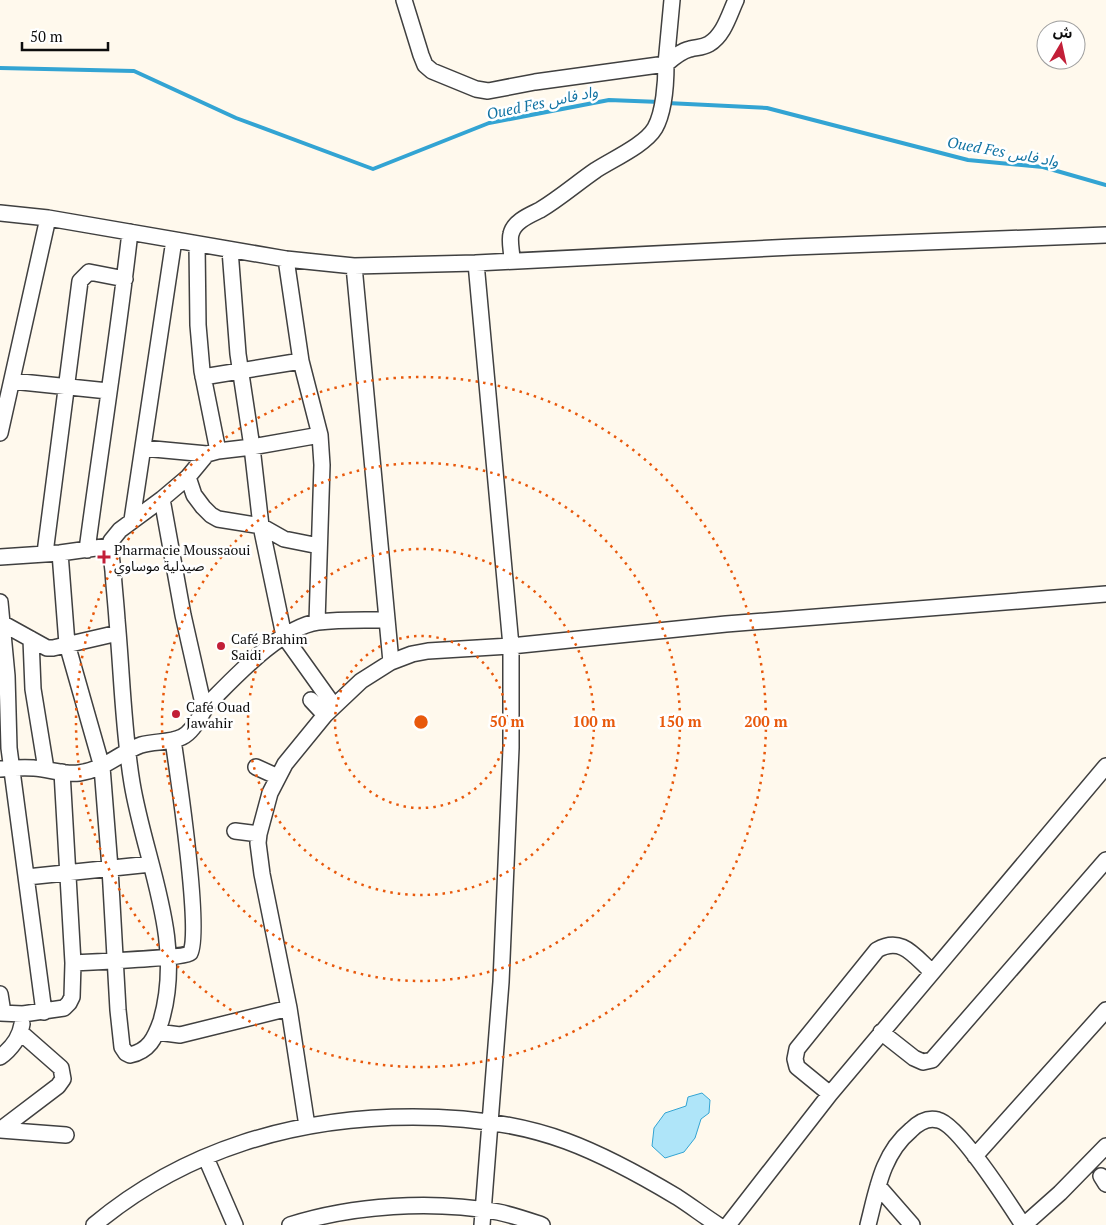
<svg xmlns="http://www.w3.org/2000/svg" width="1106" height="1225" viewBox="0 0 1106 1225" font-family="'PT Serif','Noto Sans Arabic',serif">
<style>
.water{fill:#afe5f9;stroke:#33a4d3}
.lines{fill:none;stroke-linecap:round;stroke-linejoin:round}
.stream{stroke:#33a4d3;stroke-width:4}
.minor-casing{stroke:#404040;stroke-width:18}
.minor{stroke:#fff;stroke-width:15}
.ring{fill:none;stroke:#e8590c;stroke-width:2.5;stroke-dasharray:2.5 5}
.poi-dot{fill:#c21f38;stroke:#fff;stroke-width:2}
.labels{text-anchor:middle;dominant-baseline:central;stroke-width:5;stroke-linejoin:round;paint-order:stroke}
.poi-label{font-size:14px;fill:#0d0d0d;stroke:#fff;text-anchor:start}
.water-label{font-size:15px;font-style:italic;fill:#1173a3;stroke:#fff}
.centre{fill:#e8590c;stroke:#fff;stroke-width:2.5}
.ring-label{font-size:15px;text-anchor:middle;font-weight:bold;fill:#e8590c;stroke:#fff;stroke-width:5;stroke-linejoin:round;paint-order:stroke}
</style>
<rect width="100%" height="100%" fill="#fff9ed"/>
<!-- water -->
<path class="water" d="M702 1093 710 1100 709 1113 701 1119 695 1138 684 1152 665 1158 652 1146 654 1128 665 1113 686 1106 688 1097Z"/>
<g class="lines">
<!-- stream -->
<path class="stream" d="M0 68 134 71 236 118 373 169 489 123 609 100 660 102
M667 103 767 108 968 160 1043 167 1106 185"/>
<defs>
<path id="minor" d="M404 0 421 55 425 65 432 71 476 89 488 91 535 82 666 64 672 0
M0 213 48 218 286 259 354 266 476 263 793 247 1106 235
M197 244 198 325 202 371 218 451
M230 250 238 354 252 447 261 526 284 636 334 706
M286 259 301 361 320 435
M512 260C512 252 509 241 511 234 514 221 530 215 540 210 560 198 577 183 596 170 613 159 645 145 655 128 664 112 666 82 666 64 673 58 681 51 690 49 697 47 702 48 709 44 724 35 729 15 736 0
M476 263 511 646V748L501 982 482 1225
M354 266 391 662
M203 377 301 361
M12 381 108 391
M0 433 48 218
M143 448 207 454
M188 477 194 495 203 507 211 515 218 519 261 526 284 539 319 546
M162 499 183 615 204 708
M132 520 174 240
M87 550C101 444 118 338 130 232
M45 553 80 281 89 272 125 279
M60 553 67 644 102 767 110 868 118 1010 122 1047 126 1053 130 1055C149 1051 155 1038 161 1021 185 940 145 862 132 783 123 729 122 674 117 620 116 604 114 587 113 571 112 561 110 551 111 541L120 530 162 499 188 477 207 454 218 451 252 447 320 435 322 465 317 622
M0 557 60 553 110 546
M0 602 7 676 9 748 44 1012
M0 622 47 648H53L118 633
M31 639 33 689 46 769
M311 700 325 715
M256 767 278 777
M0 769C11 768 23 767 34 768 49 769 64 775 79 773 106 769 119 753 141 745 155 741 170 743 182 737 195 731 201 712 210 702 236 676 281 627 318 622 341 619 364 620 387 620
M235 831 259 834
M27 877 151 864
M73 963C88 962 185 958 190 953 203 940 177 767 173 740
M0 994 3 1013
M0 1013 23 1014 64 1008 69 1003 72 997 73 963 62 772
M157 1032 180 1035 289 1008
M881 1032 914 1058 923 1062 932 1060 1106 860
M0 1057C11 1049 20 1037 22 1024
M830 1094 797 1067 795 1059 797 1049 877 950C902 936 914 956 932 972
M307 1126 289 1008 262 874 258 843 259 834 270 793 285 764 325 715 361 681 391 662 412 654 428 651 511 646 726 624 1106 594
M0 1130 58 1086 63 1079 61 1068 20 1032
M0 1130 66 1135
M975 1156 1106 1010
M206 1158 235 1225
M1101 1176 1106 1184
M878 1186 912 1225
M94 1225C185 1149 296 1117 413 1117 465 1117 517 1123 566 1141 604 1155 642 1176 677 1197 691 1206 704 1216 718 1225
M290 1225C353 1205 432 1200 498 1212 513 1215 527 1220 542 1225
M728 1225 830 1094 1106 766
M868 1225C877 1190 882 1154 911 1130 918 1123 927 1117 938 1120 958 1124 1010 1205 1023 1225
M1024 1225 1060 1193 1106 1146"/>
</defs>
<!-- minor casing -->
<use href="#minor" class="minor-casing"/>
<!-- minor -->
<use href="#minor" class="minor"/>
</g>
<!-- distance rings -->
<g class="ring">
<circle cx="421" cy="722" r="86"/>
<circle cx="421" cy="722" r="173"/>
<circle cx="421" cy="722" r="259"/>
<circle cx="421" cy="722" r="345"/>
</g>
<!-- markers -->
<g class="poi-dot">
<path d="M101.5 549.5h5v5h5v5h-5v5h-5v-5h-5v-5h5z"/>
<circle cx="221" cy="646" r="5"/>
<circle cx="176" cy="714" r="5"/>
</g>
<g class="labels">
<!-- poi labels -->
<g class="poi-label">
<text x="114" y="549">Pharmacie Moussaoui<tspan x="114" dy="16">صيدلية موساوي</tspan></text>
<text x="231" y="638">Café Brahim<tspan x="231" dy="16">Saidi</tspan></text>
<text x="186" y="706">Café Ouad<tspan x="186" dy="16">Jawahir</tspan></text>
</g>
<!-- water labels -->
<g class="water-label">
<text transform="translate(542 102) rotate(-12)">Oued Fes واد فاس</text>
<text transform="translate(1003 151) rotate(10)">Oued Fes واد فاس</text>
</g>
</g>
<circle cx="421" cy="722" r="8" class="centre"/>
<g class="ring-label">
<text x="507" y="727">50 m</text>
<text x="594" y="727">100 m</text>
<text x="680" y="727">150 m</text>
<text x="766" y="727">200 m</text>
</g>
<!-- north arrow -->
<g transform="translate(1061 45) rotate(9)"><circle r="24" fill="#ffffff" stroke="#9e9e9e"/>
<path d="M0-4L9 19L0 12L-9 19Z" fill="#c21f38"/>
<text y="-8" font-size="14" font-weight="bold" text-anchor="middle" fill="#0d0d0d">ش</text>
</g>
<!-- scale -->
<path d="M22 42v8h86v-8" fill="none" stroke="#0d0d0d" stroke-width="2.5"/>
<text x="30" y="42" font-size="15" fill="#0d0d0d" stroke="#ffffff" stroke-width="4" paint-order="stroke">50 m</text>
</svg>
